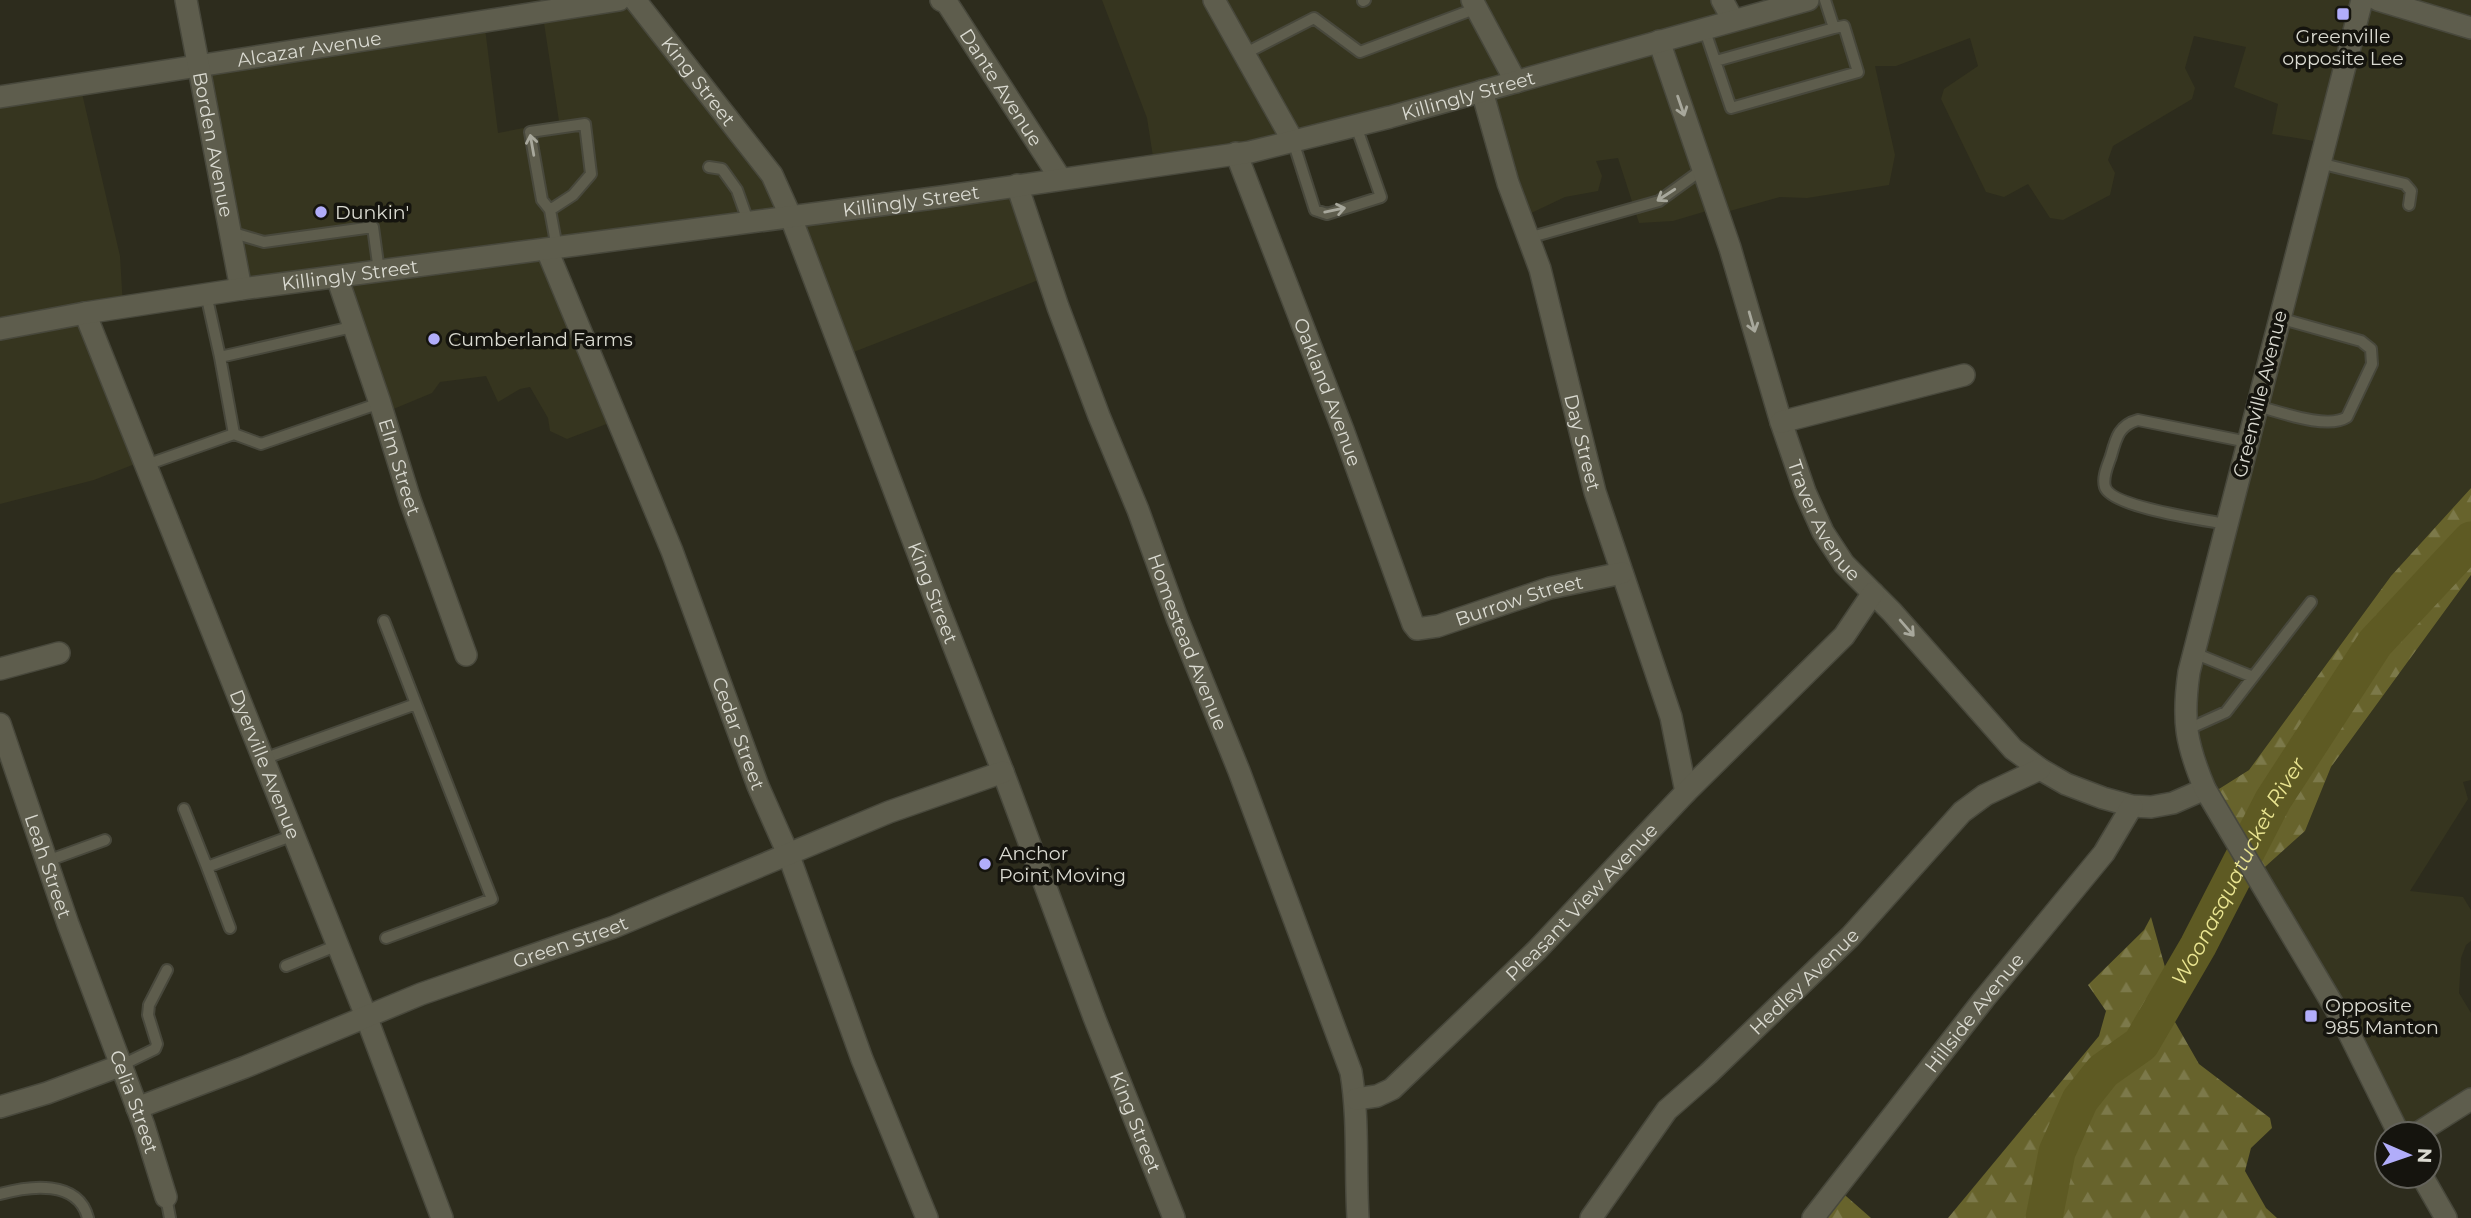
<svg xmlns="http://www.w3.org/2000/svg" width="2471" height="1218" viewBox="0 0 2471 1218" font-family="Montserrat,sans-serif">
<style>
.built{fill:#36351f}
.forest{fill:url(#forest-firs)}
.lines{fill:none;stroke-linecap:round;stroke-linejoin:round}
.river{stroke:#5e5a23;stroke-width:37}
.lane-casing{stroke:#48483c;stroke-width:14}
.street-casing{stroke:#48483c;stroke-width:24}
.secondary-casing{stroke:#48483c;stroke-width:24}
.lane{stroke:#5e5d4d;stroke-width:10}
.street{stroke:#5e5d4d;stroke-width:21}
.secondary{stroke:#5e5d4d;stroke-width:21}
.oneway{stroke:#a8a89c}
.poi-dot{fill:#b1adfa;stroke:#15140e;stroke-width:2.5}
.labels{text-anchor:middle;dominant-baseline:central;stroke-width:7;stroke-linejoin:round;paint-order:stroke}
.poi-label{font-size:19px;fill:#dadad1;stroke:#15140e;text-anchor:start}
.street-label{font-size:19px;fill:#dadad1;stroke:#15140e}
.water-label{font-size:21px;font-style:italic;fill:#eae591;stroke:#15140e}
</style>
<defs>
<pattern id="forest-firs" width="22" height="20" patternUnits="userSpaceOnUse" patternTransform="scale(1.75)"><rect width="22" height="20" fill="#67632c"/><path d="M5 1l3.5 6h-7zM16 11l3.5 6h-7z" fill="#7c794a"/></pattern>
</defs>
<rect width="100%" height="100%" fill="#2d2c1d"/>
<!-- built -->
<path class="built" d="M636 0 791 214 554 250 617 420 567 439 550 431 548 418 530 387 520 389 498 402 486 376 440 382 432 393 379 415 327 281 241 289 201 70 484 20 498 133 559 121 542 10Z
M1102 0H1722L1731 15 1813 0H2471V488L2391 576 2249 770 2203 799 2195 787 2176 735 2179 689 2320 142 2272 134 2278 104 2234 87 2246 47 2194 36 2185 68 2195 88 2192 99 2113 146 2108 160 2115 173 2110 195 2063 220 2050 218 2028 184 2004 197 1986 192 1941 99 1944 89 1978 66 1970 38 1896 66H1875L1895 155 1889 185 1807 198 1780 197 1719 214 1710 210 1673 221 1639 223 1618 158 1596 161 1602 176 1598 191 1565 197 1525 216 1487 98 1154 163 1147 118Z
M81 89 120 256 123 307 89 316 140 462 94 480 0 504V101Z
M1017 186 1046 277 846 355 795 215Z
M2471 575V780L2463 782 2468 799 2410 891 2463 897 2471 910V941L2466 945 2461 958 2459 993 2471 1013V1099L2399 1134 2257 874 2305 831 2331 767Z"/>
<!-- forest -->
<path class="forest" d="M2471 488V575L2331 767 2305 831 2256 875 2203 799 2249 770 2391 576Z
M2151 917 2165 967 2175 1022 2199 1064 2270 1118 2272 1128 2251 1148 2245 1171 2266 1208 2277 1218H1948L2099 1036 2106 1011 2088 985 2144 930Z
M1838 1189 1871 1218H1813Z"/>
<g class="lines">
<!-- river -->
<path class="river" id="s1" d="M2044 1218 2057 1152 2080 1100 2103 1071 2141 1044 2198 946 2273 800 2375 643 2471 540"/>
<defs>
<path id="lane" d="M1363 1 1365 0
M1704 28 1731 108 1858 72 1844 26 1834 28 1825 0
M1244 54 1314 18 1360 52 1477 8
M1716 61 1834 28
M1293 141 1315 210 1327 214 1381 197 1356 126
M2319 163 2405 184 2411 191 2409 205
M709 167 722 169 737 190 748 221
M550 210 573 195 591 174 585 124 530 132 542 200 550 210 557 248
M230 232 264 242 373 227 379 271
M1528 238 1659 201 1703 169
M206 294 220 357 352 327
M2257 406C2280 412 2328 430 2347 417L2372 364 2371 349 2361 341 2279 318
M234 434 261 444 380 403
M146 465 234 434 220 357
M2226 524C2205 520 2111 507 2105 487 2102 477 2108 465 2111 456 2116 438 2119 425 2138 420L2248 442
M384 621 416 704
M2194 653 2253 677
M2186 730 2226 712 2311 602
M263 759 416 704 492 899 386 938
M184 809 207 867 294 835
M47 861 105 840
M207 867 230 928
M286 966 338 945
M122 1065 155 1049 157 1044 148 1015 149 1005 167 970
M0 1194C29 1186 78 1179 88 1218
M166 1197 170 1218"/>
<g id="street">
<path id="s2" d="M635 0 772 175 790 215 938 606 1003 772 1094 1017 1174 1218"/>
<path id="s3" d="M941 0 947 3 1060 178"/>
<path d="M1214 0 1293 141"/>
<path d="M1472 0 1516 82"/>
<path d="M1722 0 1733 20"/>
<path d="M2378 0 2471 28"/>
<path id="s4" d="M1659 41 1730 248 1781 422 1805 492 1823 532 1844 564 1892 612 2013 749 2040 769 2066 784 2103 798 2132 806 2151 807 2173 803 2205 789"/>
<path id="s5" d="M1482 91 1508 183 1540 269 1595 492 1671 717 1686 792"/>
<path id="s6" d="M0 97 619 0"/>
<path id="s7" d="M1236 153 1343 430 1413 624 1417 629 1438 626 1550 588 1622 573"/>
<path id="s8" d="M1017 185 1058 307 1099 416 1138 510 1177 618 1239 771 1351 1072C1359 1120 1355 1169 1358 1218"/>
<path id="s9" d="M547 250 672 551 758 786 789 856 862 1059 927 1218"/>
<path id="s10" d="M337 277 380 403 410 500 466 655"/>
<path id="s11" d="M85 313 366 1016 442 1218"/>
<path d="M1781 422 1964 375"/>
<path d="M0 669 59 653"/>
<path id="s12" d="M0 724 68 924 144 1126 166 1197"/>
<path id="s13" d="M1356 1099 1377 1096 1392 1089 1537 950 1686 792 1844 636 1873 593"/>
<path d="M0 1107 47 1093 122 1065"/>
<path id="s14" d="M137 1108 245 1067 421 994 614 927 889 812 1003 772"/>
<path d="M2416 1134 2471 1099"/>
<path id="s15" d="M1591 1218 1667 1110 1708 1074 1850 937 1962 812 1985 795 2040 769"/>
<path id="s16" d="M1813 1218 1984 999 2104 853 2132 806"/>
</g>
<g id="secondary">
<path id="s17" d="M186 0 241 289"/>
<path d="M2362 0 2189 672C2182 721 2186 744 2205 789L2344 1023 2399 1134"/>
<path id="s18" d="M0 329 85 313 241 289 941 197 1250 152 1390 117 1808 0"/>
<path d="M2422 1176 2446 1218"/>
</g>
</defs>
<!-- lane casing -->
<use href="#lane" class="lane-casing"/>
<!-- street casing -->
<use href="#street" class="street-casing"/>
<!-- secondary casing -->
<use href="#secondary" class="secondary-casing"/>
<!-- lane -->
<use href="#lane" class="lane"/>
<!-- street -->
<use href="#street" class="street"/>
<!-- secondary -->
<use href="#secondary" class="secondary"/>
</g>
<!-- one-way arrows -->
<defs><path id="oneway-shaft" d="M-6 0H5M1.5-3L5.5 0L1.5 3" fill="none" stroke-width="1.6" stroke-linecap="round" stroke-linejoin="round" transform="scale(1.75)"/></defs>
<g class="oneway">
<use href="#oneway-shaft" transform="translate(1681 106) rotate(71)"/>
<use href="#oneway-shaft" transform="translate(532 145) rotate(-100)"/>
<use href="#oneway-shaft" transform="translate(1666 195) rotate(147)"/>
<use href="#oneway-shaft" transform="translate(1335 210) rotate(-12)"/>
<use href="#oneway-shaft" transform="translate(1752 322) rotate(74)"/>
<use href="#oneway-shaft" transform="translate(1907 628) rotate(49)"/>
</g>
<!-- markers -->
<g class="poi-dot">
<rect x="2336" y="7" width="14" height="14" rx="3.5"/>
<circle cx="321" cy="212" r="7"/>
<circle cx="434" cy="339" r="7"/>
<circle cx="985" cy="864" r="7"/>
<rect x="2304" y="1009" width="14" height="14" rx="3.5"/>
</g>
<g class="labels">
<!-- poi labels -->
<g class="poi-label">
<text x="2343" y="36" text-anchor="middle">Greenville<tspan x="2343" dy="22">opposite Lee</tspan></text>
<text x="335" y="212">Dunkin'</text>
<text x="448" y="339">Cumberland Farms</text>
<text x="999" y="853">Anchor<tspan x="999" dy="22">Point Moving</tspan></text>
<text x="2325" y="1005">Opposite<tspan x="2325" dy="22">985 Manton</tspan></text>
</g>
<!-- street labels -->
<g class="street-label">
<text stroke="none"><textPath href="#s6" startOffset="313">Alcazar Avenue</textPath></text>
<text stroke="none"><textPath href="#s2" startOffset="103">King Street</textPath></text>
<text stroke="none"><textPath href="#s3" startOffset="107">Dante Avenue</textPath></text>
<text stroke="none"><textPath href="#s18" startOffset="1488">Killingly Street</textPath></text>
<text stroke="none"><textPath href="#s17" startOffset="147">Borden Avenue</textPath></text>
<text stroke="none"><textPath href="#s18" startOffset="920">Killingly Street</textPath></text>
<text stroke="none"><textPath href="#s18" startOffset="354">Killingly Street</textPath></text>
<text stroke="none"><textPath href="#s7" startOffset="256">Oakland Avenue</textPath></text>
<text transform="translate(2260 394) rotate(-76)">Greenville Avenue</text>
<text stroke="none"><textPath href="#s5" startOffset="366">Day Street</textPath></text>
<text stroke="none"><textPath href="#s10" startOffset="200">Elm Street</textPath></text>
<text stroke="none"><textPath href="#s4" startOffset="508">Traver Avenue</textPath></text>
<text stroke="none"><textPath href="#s2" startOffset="670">King Street</textPath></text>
<text stroke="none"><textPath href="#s7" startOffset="616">Burrow Street</textPath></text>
<text stroke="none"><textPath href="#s8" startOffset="488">Homestead Avenue</textPath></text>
<text stroke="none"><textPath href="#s9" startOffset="520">Cedar Street</textPath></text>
<text stroke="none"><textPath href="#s11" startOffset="486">Dyerville Avenue</textPath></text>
<text stroke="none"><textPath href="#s12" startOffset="150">Leah Street</textPath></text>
<text stroke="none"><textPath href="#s13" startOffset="304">Pleasant View Avenue</textPath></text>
<text stroke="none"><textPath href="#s14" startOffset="464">Green Street</textPath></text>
<text stroke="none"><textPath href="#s15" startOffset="320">Hedley Avenue</textPath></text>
<text stroke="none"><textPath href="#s16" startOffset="261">Hillside Avenue</textPath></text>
<text stroke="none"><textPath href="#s12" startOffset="401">Celia Street</textPath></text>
<text stroke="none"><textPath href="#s2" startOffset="1237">King Street</textPath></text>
</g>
<!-- water labels -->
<g class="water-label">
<text stroke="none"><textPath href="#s1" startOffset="406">Woonasquatucket River</textPath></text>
</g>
</g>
<!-- north arrow -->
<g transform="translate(2408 1155) rotate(92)"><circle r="33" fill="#15140e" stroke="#64635c" stroke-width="2"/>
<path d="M0-5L12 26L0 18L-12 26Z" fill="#b1adfa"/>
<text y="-10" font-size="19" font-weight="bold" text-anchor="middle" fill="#dadad1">N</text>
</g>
</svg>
